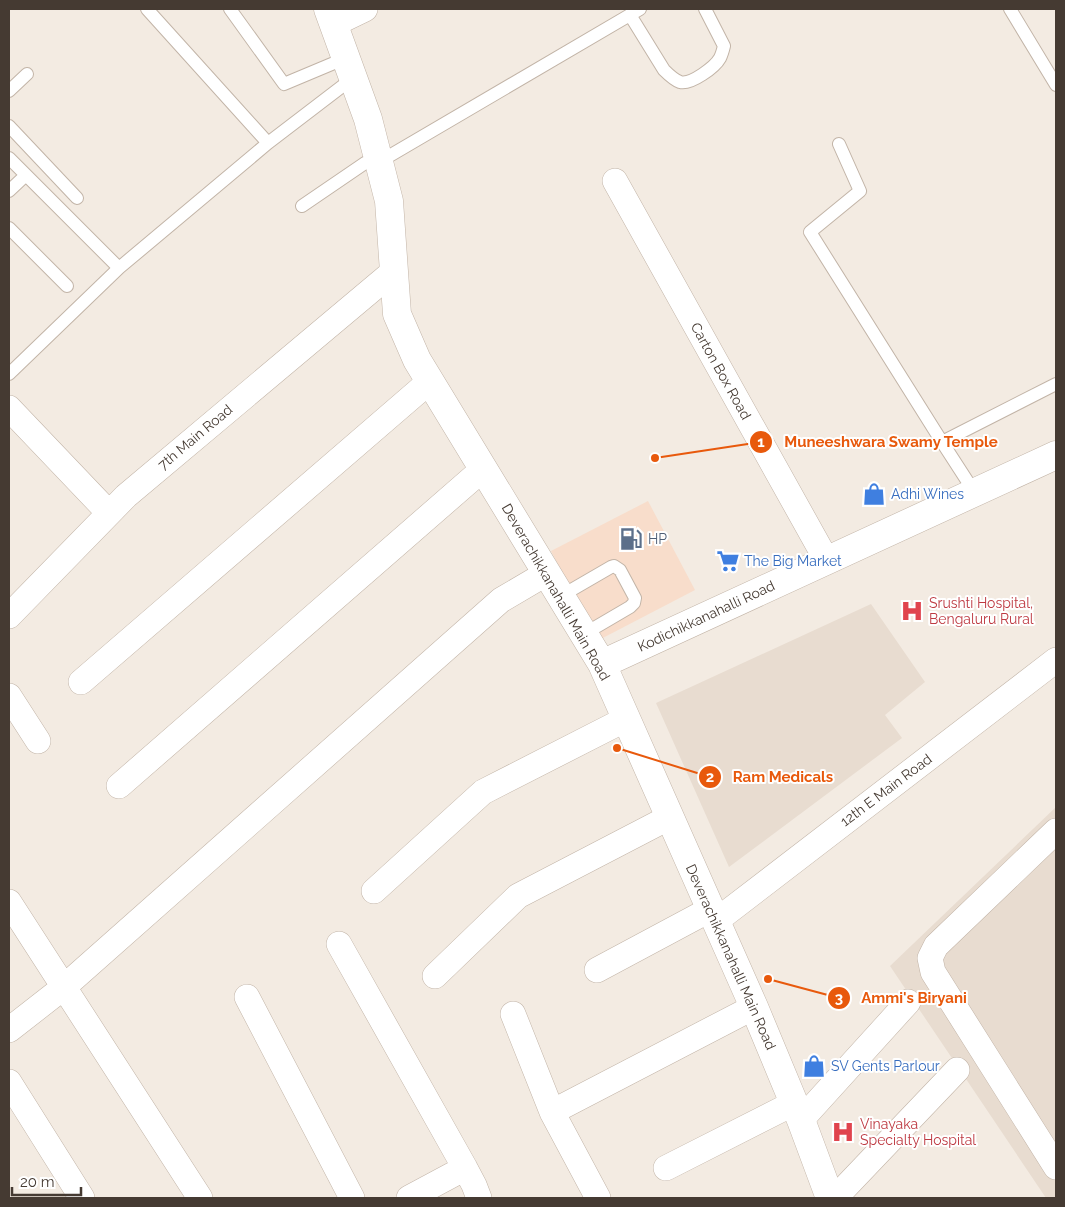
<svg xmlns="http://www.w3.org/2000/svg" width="1065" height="1207" viewBox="0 0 1065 1207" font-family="Raleway,sans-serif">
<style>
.residential{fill:#e8dcd0}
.commercial{fill:#f8ddcb}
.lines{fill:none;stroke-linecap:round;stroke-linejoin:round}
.service-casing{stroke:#c2b4a7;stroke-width:14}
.minor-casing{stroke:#c2b4a7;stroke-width:26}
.tertiary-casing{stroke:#c2b4a7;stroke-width:29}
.service{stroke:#fff;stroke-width:12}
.minor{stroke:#fff;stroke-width:25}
.tertiary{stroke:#fff;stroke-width:28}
.labels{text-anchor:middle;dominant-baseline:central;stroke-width:4;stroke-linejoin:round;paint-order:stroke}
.street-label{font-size:14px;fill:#453a32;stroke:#fff}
.shop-label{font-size:14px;fill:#366cbe;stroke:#fff;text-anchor:start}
.service-label{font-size:14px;fill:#4e5e75;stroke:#fff;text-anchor:start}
.health-label{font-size:14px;fill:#be3a42;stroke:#fff;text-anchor:start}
.leader{fill:none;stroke:#e8590c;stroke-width:2}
.callout-dot{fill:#e8590c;stroke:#fff;stroke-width:2}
.mark-label{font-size:15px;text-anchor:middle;font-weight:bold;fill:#fff}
.callout-label{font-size:15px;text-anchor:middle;font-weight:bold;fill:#e8590c;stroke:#fff;stroke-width:4;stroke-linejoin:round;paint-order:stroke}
</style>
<rect width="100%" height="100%" fill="#f3ebe2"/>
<!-- residential -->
<path class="residential" d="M871 604 925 682 885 715 902 738 729 867 656 703Z
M1056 807V1198H1046L890 966Z"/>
<!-- commercial -->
<path class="commercial" d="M648 501 695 590 597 641 551 551Z"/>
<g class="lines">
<defs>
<path id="service" d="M147 9 268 143
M230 9 284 84 346 58
M1010 9 1056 85
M630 15 664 70C668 74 674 80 680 82 691 85 715 67 720 58 722 54 723 50 724 46L705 9
M9 91 27 74
M9 126 77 198
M839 144 860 191 810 232 942 442
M9 158 119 268 268 143 353 78
M9 191 26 175
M302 206 365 163 379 162 640 9
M9 228 67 286
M9 374 119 268
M975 493 942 442 1056 384
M561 596 611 567 614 566 620 570 635 598 634 603 630 607 584 634"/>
<path id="minor" d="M334 24 365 9
M615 181 827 561
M9 408 109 513
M9 616 126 496 394 271
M81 682 430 381
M9 696 38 741
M119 786 483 469
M1056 831 936 946 930 958 933 972 1056 1167
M374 891 483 792 626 719
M9 902 200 1198
M716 921 1056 660
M339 944 465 1168 474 1185 479 1198
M597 970 711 909
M435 976 518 896 670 817
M247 997 352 1198
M513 1014 552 1112
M9 1030 64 987 501 600 547 573
M9 1082 82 1198
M801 1120 908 1002
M666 1168 794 1103
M409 1198 465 1168
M598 1198 552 1112 754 1007
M835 1198 957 1070"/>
<path id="tertiary" d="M328 9 368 119 379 162 389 201 397 314 417 360 602 664 754 1007 801 1120 830 1198
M602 664 1056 455"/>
</defs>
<!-- service casing -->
<use href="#service" class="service-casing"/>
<!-- minor casing -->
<use href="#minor" class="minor-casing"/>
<!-- tertiary casing -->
<use href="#tertiary" class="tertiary-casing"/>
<!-- service -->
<use href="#service" class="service"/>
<!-- minor -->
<use href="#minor" class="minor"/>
<!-- tertiary -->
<use href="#tertiary" class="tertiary"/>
</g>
<!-- icons -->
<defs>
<symbol id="shop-bare" viewBox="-9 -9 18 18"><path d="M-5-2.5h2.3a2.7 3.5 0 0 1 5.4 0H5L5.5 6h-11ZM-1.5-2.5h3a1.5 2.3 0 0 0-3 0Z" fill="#3f7fe0" stroke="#fff" stroke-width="2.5" paint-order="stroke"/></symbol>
<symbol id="fuel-bare" viewBox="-9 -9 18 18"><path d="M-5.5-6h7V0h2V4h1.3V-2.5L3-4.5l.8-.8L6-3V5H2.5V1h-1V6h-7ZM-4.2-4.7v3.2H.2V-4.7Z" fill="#5c6f8a" stroke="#fff" stroke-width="2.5" paint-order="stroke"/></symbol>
<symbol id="supermarket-bare" viewBox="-9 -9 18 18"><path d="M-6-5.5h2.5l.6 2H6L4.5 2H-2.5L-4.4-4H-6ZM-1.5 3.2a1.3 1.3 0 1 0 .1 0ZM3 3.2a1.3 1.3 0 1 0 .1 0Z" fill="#3f7fe0" stroke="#fff" stroke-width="2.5" paint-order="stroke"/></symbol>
<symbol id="hospital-bare" viewBox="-9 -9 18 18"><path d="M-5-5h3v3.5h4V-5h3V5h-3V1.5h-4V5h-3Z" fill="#e0444e" stroke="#fff" stroke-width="2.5" paint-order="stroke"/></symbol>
</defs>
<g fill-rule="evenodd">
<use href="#shop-bare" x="858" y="478" width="32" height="32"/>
<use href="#fuel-bare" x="615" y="523" width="32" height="32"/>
<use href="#supermarket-bare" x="712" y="545" width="32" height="32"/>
<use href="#hospital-bare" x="896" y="595" width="32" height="32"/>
<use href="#shop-bare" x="798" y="1050" width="32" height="32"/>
<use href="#hospital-bare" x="827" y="1116" width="32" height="32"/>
</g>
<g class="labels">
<!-- street labels -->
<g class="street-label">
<text transform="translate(721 371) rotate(61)">Carton Box Road</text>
<text transform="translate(195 437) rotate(-40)">7th Main Road</text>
<text transform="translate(556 592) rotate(60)">Deverachikkanahalli Main Road</text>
<text transform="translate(706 616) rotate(-25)">Kodichikkanahalli Road</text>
<text transform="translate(886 790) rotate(-37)">12th E Main Road</text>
<text transform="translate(731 957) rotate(66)">Deverachikkanahalli Main Road</text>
</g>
<!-- shop labels -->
<g class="shop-label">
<text x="891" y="494">Adhi Wines</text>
<text x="744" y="561">The Big Market</text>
<text x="831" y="1066">SV Gents Parlour</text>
</g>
<!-- service labels -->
<g class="service-label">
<text x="648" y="539">HP</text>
</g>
<!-- health labels -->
<g class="health-label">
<text x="929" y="603">Srushti Hospital,<tspan x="929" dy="16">Bengaluru Rural</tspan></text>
<text x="860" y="1124">Vinayaka<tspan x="860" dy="16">Specialty Hospital</tspan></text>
</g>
</g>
<!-- callouts -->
<path class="leader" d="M655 458L761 442M617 748L710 777M768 979L839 998"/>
<g class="callout-dot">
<circle cx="655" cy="458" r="5"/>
<circle cx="617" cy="748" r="5"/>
<circle cx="768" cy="979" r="5"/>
<circle cx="761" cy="442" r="12"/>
<circle cx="710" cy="777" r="12"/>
<circle cx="839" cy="998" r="12"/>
</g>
<g class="mark-label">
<text x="761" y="447">1</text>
<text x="710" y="782">2</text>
<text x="839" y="1003">3</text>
</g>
<g class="callout-label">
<text x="891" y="447">Muneeshwara Swamy Temple</text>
<text x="783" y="782">Ram Medicals</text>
<text x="914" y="1003">Ammi's Biryani</text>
</g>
<!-- border -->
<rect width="1065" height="1207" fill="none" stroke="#453a32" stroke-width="20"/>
<!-- scale -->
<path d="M12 1187v8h69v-8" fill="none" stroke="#453a32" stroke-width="2.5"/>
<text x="20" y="1187" font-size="15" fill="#453a32" stroke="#ffffff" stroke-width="4" paint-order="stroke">20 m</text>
</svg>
